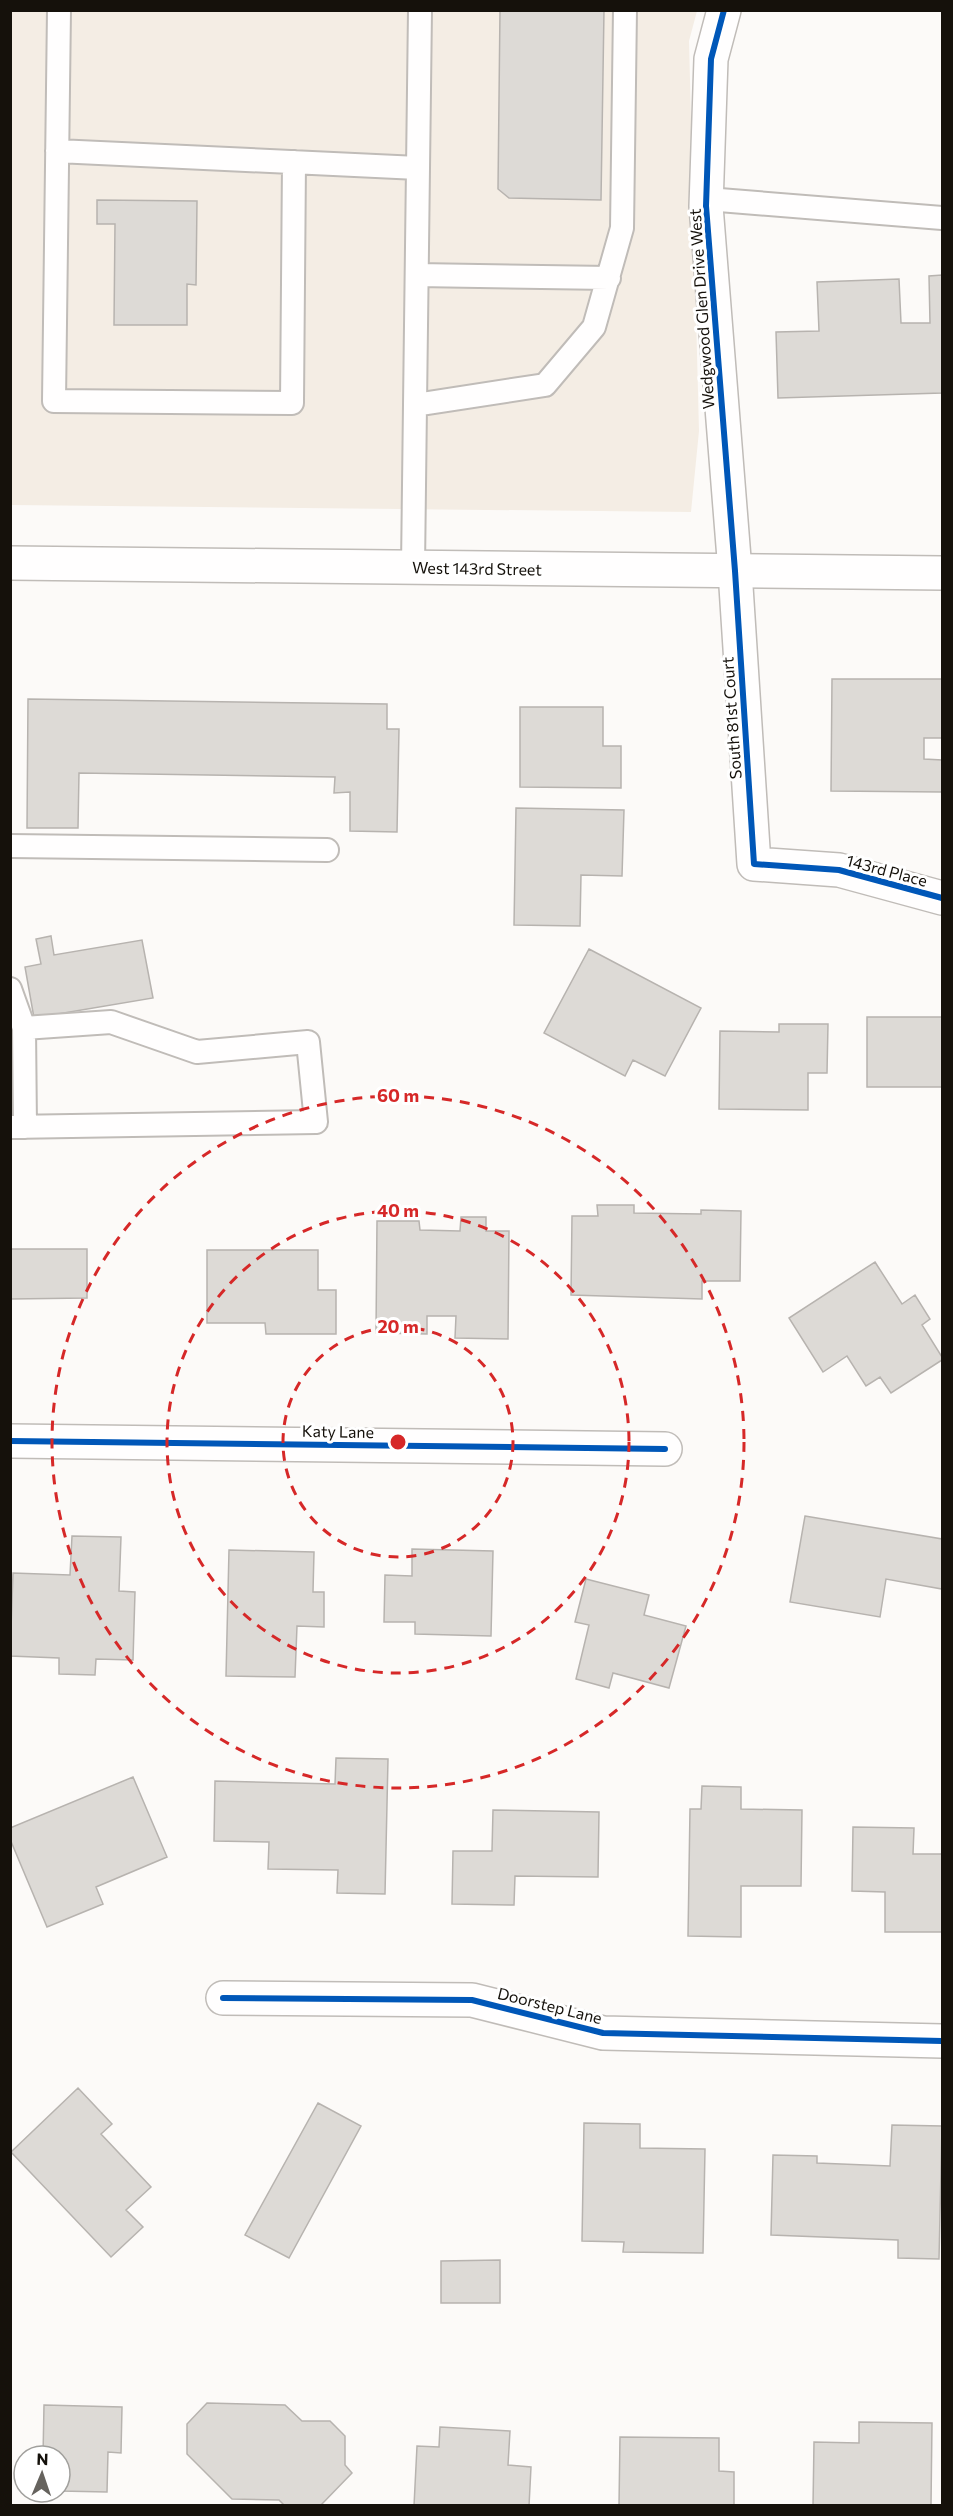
<svg xmlns="http://www.w3.org/2000/svg" width="953" height="2516" viewBox="0 0 953 2516" font-family="Commissioner,sans-serif">
<style>
.built{fill:#f4ede4}
.building{fill:#dddad6;stroke:#b7b3af;stroke-width:1.5}
.lines{fill:none;stroke-linecap:round;stroke-linejoin:round}
.lane-casing{stroke:#c0bcb8;stroke-width:26}
.street-casing{stroke:#c0bcb8;stroke-width:36}
.secondary-casing{stroke:#c0bcb8;stroke-width:36}
.lane{stroke:#fffefe;stroke-width:22}
.street{stroke:#fffefe;stroke-width:33}
.secondary{stroke:#fffefe;stroke-width:33}
.cycleway-casing{stroke:#fff;stroke-width:10}
.cycleway{stroke:#0057b8;stroke-width:6}
.ring{fill:none;stroke:#d62828;stroke-width:3;stroke-dasharray:10 8}
.labels{text-anchor:middle;dominant-baseline:central;stroke-width:6;stroke-linejoin:round;paint-order:stroke}
.street-label{font-size:16px;fill:#15110b;stroke:#fff}
.centre{fill:#d62828;stroke:#fff;stroke-width:3}
.ring-label{font-size:18px;text-anchor:middle;font-weight:bold;fill:#d62828;stroke:#fff;stroke-width:6;stroke-linejoin:round;paint-order:stroke}
</style>
<rect width="100%" height="100%" fill="#fcfaf8"/>
<!-- built -->
<path class="built" d="M11 11H697L689 41 699 431 691 512 11 505Z"/>
<!-- building -->
<path class="building" d="M500 10H604L601 200 509 198 498 189Z
M97 200 197 201 196 285 187 284V325H114L115 224H97Z
M942 275V393L778 398 776 332 819 331 817 282 899 279 901 323H930L929 276Z
M832 679H942V738H924V759L942 760V792L831 791Z
M28 699 387 704V729H399L397 832 350 831V792L334 793 335 777 79 773 78 828H27Z
M520 707H603V746H621V788L520 787Z
M516 808 624 810 622 876 581 875 580 926 514 925Z
M51 936 54 955 142 940 153 998 34 1018 25 967 41 964 36 939Z
M589 949 701 1008 665 1076 633 1060 625 1076 544 1033Z
M867 1017H942V1087H867Z
M779 1024H828L827 1073H808V1110L719 1109 720 1031 779 1032Z
M597 1205H634V1213L701 1214V1210L741 1211 740 1281H702V1299L571 1295 572 1216H598Z
M461 1217H486V1231H509L508 1339 455 1338 456 1316H427V1334L376 1333 377 1221H419L420 1230 460 1231Z
M10 1249H87V1298L10 1299Z
M207 1250H318V1290H336V1334H266L265 1323H207Z
M875 1262 902 1304 915 1295 930 1319 922 1325 942 1357V1360L891 1393 880 1377 866 1386 847 1356 823 1372 789 1318Z
M805 1516 942 1539V1589L886 1579 880 1617 790 1602Z
M72 1536 121 1537 119 1591 135 1592 133 1660 96 1659 95 1675 59 1674V1658L10 1656 13 1573 70 1575Z
M412 1549 493 1551 491 1636 415 1634V1622H384L385 1575 412 1576Z
M229 1550 314 1552 313 1592H324V1627L297 1626 295 1677 226 1676Z
M586 1579 649 1595 644 1615 686 1626 669 1688 613 1673 609 1688 576 1679 589 1625 575 1622Z
M336 1758 388 1759 385 1894 337 1893 338 1870 268 1869 269 1842 214 1841 215 1781 335 1784Z
M133 1777 167 1857 96 1887 103 1904 47 1927 10 1839V1828Z
M702 1786 741 1787V1809L802 1810 801 1886H741V1937L688 1936 690 1809H701Z
M493 1810 599 1812 598 1877 515 1876 514 1905 452 1904 453 1851H492Z
M853 1827 914 1828 913 1854H942V1932H885V1892L852 1891Z
M78 2088 112 2124 101 2134 151 2187 126 2210 143 2227 111 2257 11 2152Z
M318 2103 361 2126 289 2258 245 2235Z
M584 2123 640 2124V2148L705 2149 703 2253 623 2252 624 2242 582 2241Z
M892 2125 942 2126 939 2259 898 2258V2240L771 2235 773 2155 817 2156V2163L890 2166Z
M500 2260V2303H441V2261Z
M207 2403 285 2405 302 2421H330L345 2436V2465L352 2473 320 2506H285L279 2500 232 2499 187 2454V2424Z
M44 2405 122 2407 121 2453 108 2452 107 2492 60 2491V2456H43Z
M859 2422 932 2423 931 2506H813L814 2442 859 2443Z
M440 2427 510 2431 508 2465 531 2467 529 2506H414L417 2446 439 2447Z
M620 2437 719 2438V2471L734 2472V2506H619Z"/>
<g class="lines">
<defs>
<path id="lane" d="M59 10 54 401 292 403 294 162
M57 151 418 168
M707 199 942 218
M417 275 609 278
M415 405 420 10
M413 567 415 405 545 385 594 327 622 228 625 10
M10 846 327 850
M10 989 24 1028 111 1022 197 1052 308 1042 316 1122 10 1127
M24 1028 25 1127"/>
<path id="street" d="M724 10 711 59 706 206 735 571 754 864 839 870 942 898
M10 1441 665 1449
M223 1998 472 2000 603 2033 942 2041"/>
<path id="secondary" d="M10 563 942 573"/>
</defs>
<!-- lane casing -->
<use href="#lane" class="lane-casing"/>
<!-- street casing -->
<use href="#street" class="street-casing"/>
<!-- secondary casing -->
<use href="#secondary" class="secondary-casing"/>
<!-- lane -->
<use href="#lane" class="lane"/>
<!-- street -->
<use href="#street" class="street"/>
<!-- secondary -->
<use href="#secondary" class="secondary"/>
<defs>
<path id="cycleway" d="M724 10 711 59 706 206 735 571 754 864 839 870 942 898
M10 1441 665 1449
M223 1998 472 2000 603 2033 942 2041"/>
</defs>
<!-- cycleway casing -->
<use href="#cycleway" class="cycleway-casing"/>
<!-- cycleway -->
<use href="#cycleway" class="cycleway"/>
</g>
<!-- distance rings -->
<g class="ring">
<circle cx="398" cy="1442" r="115"/>
<circle cx="398" cy="1442" r="231"/>
<circle cx="398" cy="1442" r="346"/>
</g>
<g class="labels">
<!-- street labels -->
<g class="street-label">
<text transform="translate(701 309) rotate(-94)">Wedgwood Glen Drive West</text>
<text transform="translate(477 568) rotate(1)">West 143rd Street</text>
<text transform="translate(731 718) rotate(-94)">South 81st Court</text>
<text transform="translate(887 870) rotate(15)">143rd Place</text>
<text transform="translate(338 1431) rotate(1)">Katy Lane</text>
<text transform="translate(550 2005) rotate(14)">Doorstep Lane</text>
</g>
</g>
<circle cx="398" cy="1442" r="9" class="centre"/>
<g class="ring-label">
<text x="398" y="1102">60 m</text>
<text x="398" y="1217">40 m</text>
<text x="398" y="1333">20 m</text>
</g>
<!-- border -->
<rect width="953" height="2516" fill="none" stroke="#15110b" stroke-width="24"/>
<!-- north arrow -->
<g transform="translate(42 2474) rotate(2)"><circle r="28" fill="#ffffff" stroke="#a1a09d" stroke-width="1.5"/>
<path d="M0-4.5L10 22L0 15L-10 22Z" fill="#66635e"/>
<text y="-9" font-size="16" font-weight="bold" text-anchor="middle" fill="#15110b">N</text>
</g>
</svg>
